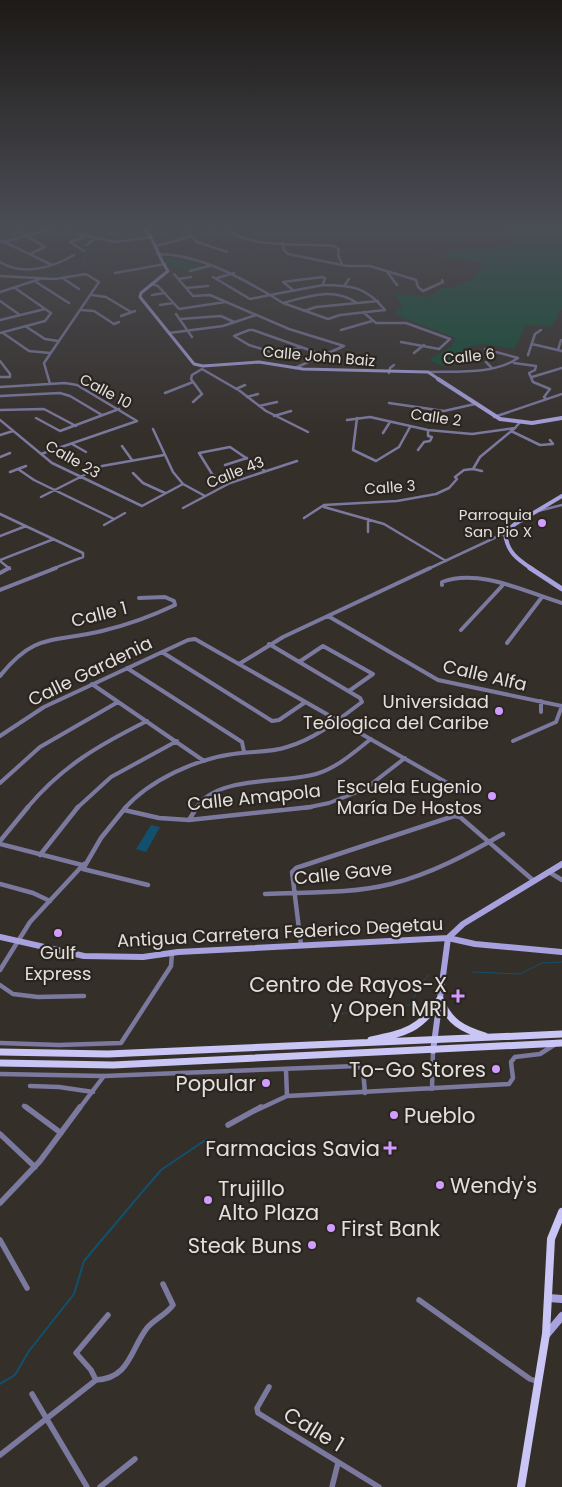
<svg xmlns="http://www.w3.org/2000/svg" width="562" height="1487" viewBox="0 0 562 1487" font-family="Poppins,sans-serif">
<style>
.green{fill:#104d35}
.water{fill:#11516d}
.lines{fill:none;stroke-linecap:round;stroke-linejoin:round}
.stream-far1{stroke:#11516d;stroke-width:1}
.stream{stroke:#11516d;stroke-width:2}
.street-far3{stroke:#7c799f;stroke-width:2.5}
.street-far2{stroke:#7c799f;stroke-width:4}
.street-far1{stroke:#7c799f;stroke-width:4.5}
.street{stroke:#7c799f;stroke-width:5.5}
.secondary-far4{stroke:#a7a1de;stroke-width:3}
.secondary-far3{stroke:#a7a1de;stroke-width:4}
.secondary-far2{stroke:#a7a1de;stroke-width:5}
.secondary-far1{stroke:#a7a1de;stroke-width:6}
.secondary{stroke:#a7a1de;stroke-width:8}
.primary-far1{stroke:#c9c5f4;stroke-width:7}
.primary{stroke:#c9c5f4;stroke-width:8}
.poi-dot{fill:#d09dff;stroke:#2b2520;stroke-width:2}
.labels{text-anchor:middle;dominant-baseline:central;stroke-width:4.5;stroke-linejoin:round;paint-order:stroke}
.far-street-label{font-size:15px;fill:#e3dfdc;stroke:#2b2520}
.far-poi-label{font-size:15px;fill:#e3dfdc;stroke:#2b2520;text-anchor:end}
.street-label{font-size:18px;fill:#e3dfdc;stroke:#2b2520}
.poi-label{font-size:18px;fill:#e3dfdc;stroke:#2b2520;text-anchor:end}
.near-poi-label{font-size:21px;fill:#e3dfdc;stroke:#2b2520;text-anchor:end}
.near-street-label{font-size:21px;fill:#e3dfdc;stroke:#2b2520}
</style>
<rect width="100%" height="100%" fill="#352f2a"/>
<!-- green -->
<path class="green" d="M512 229H562V310L557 312 558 318 550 327 526 325 514 349 483 344 466 347 467 351 476 355 480 361 442 366 429 360 452 346 455 338 396 315V311L402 307 394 294 430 297 441 288H450L473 279V274L481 269 484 264 439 256C464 244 491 251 517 245L503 231Z
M168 257 203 267C188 274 175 269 164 260Z"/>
<!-- water -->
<path class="water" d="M151 825 160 827 146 852 136 849Z"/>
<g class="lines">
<!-- stream-far1 -->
<path class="stream-far1" d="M41 276 68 273 86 265 83 257 91 252 72 235 86 229
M473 972 520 974 542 963 562 962
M329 1027 339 1014 410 1005 422 982 429 975"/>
<!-- stream -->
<path class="stream" d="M0 1384 15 1375 29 1351 74 1294 84 1261 138 1197 161 1170 207 1139"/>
<!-- street-far3 -->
<path class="street-far3" d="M14 229 45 247 30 254
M64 229 70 230
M185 229 197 242 227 252
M212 229 217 235
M227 229C248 249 305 243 333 246L339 249 338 255 342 264
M77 234 115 242 152 237
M84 237 70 242 84 251
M0 240 52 265
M3 242 51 229
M282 242 284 250 288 254 347 266H370L416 280 418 287 423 291 443 282 442 280
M87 245 93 240
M156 246 189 237
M157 254C197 254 236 275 270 295
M0 262C23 276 52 268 74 255
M190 271 209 266
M115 273 165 264
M388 273 397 285
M174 274 193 296 210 295 289 329 344 346 295 368
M0 276 55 279 86 274 99 282 44 363 50 384
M213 277 250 299 270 295
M217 278 234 273
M64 279 79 289
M179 279 191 277
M36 282 69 303
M152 284 158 286 179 309 225 302
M323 285C352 285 366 287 385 310L340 315 328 319 283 303 270 295Z
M344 286 349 279
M186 288 208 286
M293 290 283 282 322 277 325 278 323 285
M0 292 40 279
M92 295 106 297 131 312
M152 295 165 293
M0 301 20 315
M283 303C308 296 334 287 357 303
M160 305 173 303
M81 310 94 311 114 324 119 322
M304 311 316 307 378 301
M363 312 376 323H406L450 339 439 349 401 342
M176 314 192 337
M121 316 135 311
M180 319 221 316 234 322
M0 320 45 309
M25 326 45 339 58 341
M249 330H253L301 347 281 355 249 345 234 336Z
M341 330 372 321
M0 333 45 321 51 313 15 288
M3 333 29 351 50 353
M169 333 223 326 256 315
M532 344 562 351
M301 347 323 355
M558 350 561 340
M414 353 424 345
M528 355 535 334 541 330
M0 361 10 374V377H0
M486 362 491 367
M514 363 536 366 535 370 529 373 533 382 550 389 544 397 546 399
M202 369 240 391 266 411 308 432
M428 372C456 371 494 375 518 358L485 349
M389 373 390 368 394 365
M532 377 562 368
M0 387 65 383 77 385 137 421 41 454
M236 389 245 385
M165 393 193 382
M0 396 60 393 70 396 102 415
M247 397 258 394
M193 402 202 394 191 379 192 375 202 369
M389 403 444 411 475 404
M259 406 277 402
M0 410 44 409 76 426
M274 416 291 411
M494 417 562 394
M36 418 60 431 119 409
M357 418 353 450 376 461 399 447 410 427
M0 420 52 463 142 506 183 484
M347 420 370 417 428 430 472 434 515 428 521 421
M153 429 173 472 183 484 205 496
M511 431 540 445 553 444 550 440
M383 433 390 422
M0 435 13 431
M72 444 86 452
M122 446 132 460
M418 450 424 442 430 441 432 437 428 436V430
M0 457 10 453
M225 465 247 458
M18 469 34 480 114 519
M473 469 482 471
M10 472 26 466
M133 473 143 483 165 493
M230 483 212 474 199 453 230 447 265 471
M41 497 102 466 164 455
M324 505V507L384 524 446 561
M183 508 230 483 297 461
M538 511 562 505
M0 514 83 553V557L52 569
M304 518 324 505 397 501 436 494 449 488 457 479 455 477 464 470 473 469 480 457 515 428
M368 519V532
M104 525 125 513
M0 536 26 526
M0 560 54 539
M0 561 10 569
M428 569 505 533"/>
<!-- street-far2 -->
<path class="street-far2" d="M0 573 9 568
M442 585V582C479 568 526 592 562 603
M0 590 56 568
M328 616 438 680 562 706
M461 630 502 586
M507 643 542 597
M162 652 272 721 279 720 304 703
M299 662 323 646 373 674 349 691
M239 664 283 637 430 568
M127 668 242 742 244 752
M0 676C35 632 53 643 102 631 127 625 152 616 175 605L174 601 165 597 139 598
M92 684 204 761
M541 701V712
M0 736 44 707 188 640 195 639 465 793
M513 741 556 722 562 706
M0 783 40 747 118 702
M27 808C62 766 99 745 147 721
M77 808 111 777 177 741
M125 808C150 780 196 759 233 754 251 751 269 753 287 747 315 739 338 720 362 702L360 698 269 644
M196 808C216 775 283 784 316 774 337 768 354 752 371 739
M305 808 329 803 365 789 405 758"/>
<!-- street-far1 -->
<path class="street-far1" d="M124 810 159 818 189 820 311 807
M189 820 197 807
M0 841 28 807
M0 844 82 865
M40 855 78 807
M83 869 101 838 126 807
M83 869 148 885
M549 872 562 880
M0 884 33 893 50 901
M265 894C307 892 350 894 391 884 431 874 468 854 503 834
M301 945 292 872 296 868 454 816 460 817 534 881
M0 970 30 922 84 864
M0 985 13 994 38 997 84 996
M0 1043 59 1045 121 1043 171 966 172 953
M286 1070 287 1096
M0 1074 104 1076 357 1066 363 1070 365 1093
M30 1086 59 1087 93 1092
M432 1089 433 1051
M24 1106 28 1109
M79 1109 104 1076
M259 1109 287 1096 509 1084 513 1078 511 1062 515 1057 540 1054 554 1045"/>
<!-- street -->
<path class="street" d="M26 1107 61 1133
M228 1125 261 1107
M0 1134 35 1167
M0 1203 40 1161 80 1107
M0 1240 27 1288
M419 1300 530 1379 539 1382
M96 1380C130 1378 130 1350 147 1328 154 1319 166 1315 173 1305L163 1284
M96 1380 91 1370 76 1353 108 1315
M269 1387 257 1408 258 1413 379 1487
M32 1394 87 1487
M0 1455 96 1380
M100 1487 135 1459
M332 1487 338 1463"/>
<!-- secondary-far4 -->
<path class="secondary-far4" d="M145 229C156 242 158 257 168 271L141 293 140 297 194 364 203 366 259 362 303 369 428 372 440 380"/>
<!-- secondary-far3 -->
<path class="secondary-far3" d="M438 379 500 419 532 423 562 418
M532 569C517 559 507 552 505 533L515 524 562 496"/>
<!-- secondary-far2 -->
<path class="secondary-far2" d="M530 568 562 589"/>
<!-- secondary-far1 -->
<path class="secondary-far1" d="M0 937 84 956 143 957 178 952 448 938 475 944 562 952
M433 1051 448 938 463 924 562 864"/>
<!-- secondary -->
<path class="secondary" d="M549 1298 562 1299
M547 1334 562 1316"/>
<!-- primary-far1 -->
<path class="primary-far1" d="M440 999C449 1022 462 1029 485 1036
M371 1040C405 1033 420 1030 440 999
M0 1052 108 1054 562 1034
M0 1063 113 1065 562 1043"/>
<!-- primary -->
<path class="primary" d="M521 1487 546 1334 551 1239 562 1212"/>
</g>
<!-- sky -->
<linearGradient id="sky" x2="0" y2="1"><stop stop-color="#1d1a17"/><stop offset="0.52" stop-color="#4b4d55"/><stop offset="1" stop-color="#4b4d55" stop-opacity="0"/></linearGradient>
<rect width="562" height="437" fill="url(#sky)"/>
<!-- markers -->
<g class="poi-dot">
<circle cx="542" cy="523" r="5"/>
<circle cx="499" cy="711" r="5"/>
<circle cx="492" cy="796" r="5"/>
<circle cx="58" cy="933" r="5"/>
<path d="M455.5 988.5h5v5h5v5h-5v5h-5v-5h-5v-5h5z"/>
<circle cx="496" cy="1069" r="5"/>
<circle cx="266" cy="1083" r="5"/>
<circle cx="394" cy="1115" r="5"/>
<path d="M387.5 1140.5h5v5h5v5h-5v5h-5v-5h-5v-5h5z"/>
<circle cx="440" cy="1185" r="5"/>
<circle cx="208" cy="1200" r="5"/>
<circle cx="331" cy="1228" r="5"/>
<circle cx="312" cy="1245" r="5"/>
</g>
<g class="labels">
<!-- far-street labels -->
<g class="far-street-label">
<text transform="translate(319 356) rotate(5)">Calle John Baiz</text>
<text transform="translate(469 356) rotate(-6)">Calle 6</text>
<text transform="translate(106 391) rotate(28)">Calle 10</text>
<text transform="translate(436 417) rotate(8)">Calle 2</text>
<text transform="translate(73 459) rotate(30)">Calle 23</text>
<text transform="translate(235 472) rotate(-22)">Calle 43</text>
<text transform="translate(390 487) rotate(-4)">Calle 3</text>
</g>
<!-- far-poi labels -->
<g class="far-poi-label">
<text x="532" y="514">Parroquia<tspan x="532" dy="17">San Pio X</tspan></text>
</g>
<!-- street labels -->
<g class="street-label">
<text transform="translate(99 614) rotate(-14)">Calle 1</text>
<text transform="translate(90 671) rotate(-26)">Calle Gardenia</text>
<text transform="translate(485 675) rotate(13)">Calle Alfa</text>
<text transform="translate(254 797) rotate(-6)">Calle Amapola</text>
<text transform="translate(343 873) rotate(-6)">Calle Gave</text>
<text transform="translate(280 932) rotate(-3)">Antigua Carretera Federico Degetau</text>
</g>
<!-- poi labels -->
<g class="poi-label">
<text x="489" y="701">Universidad<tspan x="489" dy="21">Teólogica del Caribe</tspan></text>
<text x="482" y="786">Escuela Eugenio<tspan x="482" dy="21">María De Hostos</tspan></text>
<text x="58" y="952" text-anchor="middle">Gulf<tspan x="58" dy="21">Express</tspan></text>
</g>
<!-- near-poi labels -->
<g class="near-poi-label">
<text x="447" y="984">Centro de Rayos-X<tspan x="447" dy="24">y Open MRI</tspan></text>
<text x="486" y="1069">To-Go Stores</text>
<text x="256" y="1083">Popular</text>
<text x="404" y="1115" text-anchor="start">Pueblo</text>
<text x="380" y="1148">Farmacias Savia</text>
<text x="450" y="1185" text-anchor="start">Wendy's</text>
<text x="218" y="1188" text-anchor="start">Trujillo<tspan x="218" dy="24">Alto Plaza</tspan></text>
<text x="341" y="1228" text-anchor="start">First Bank</text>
<text x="302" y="1245">Steak Buns</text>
</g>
<!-- near-street labels -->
<g class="near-street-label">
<text transform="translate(314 1429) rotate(31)">Calle 1</text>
</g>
</g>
</svg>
